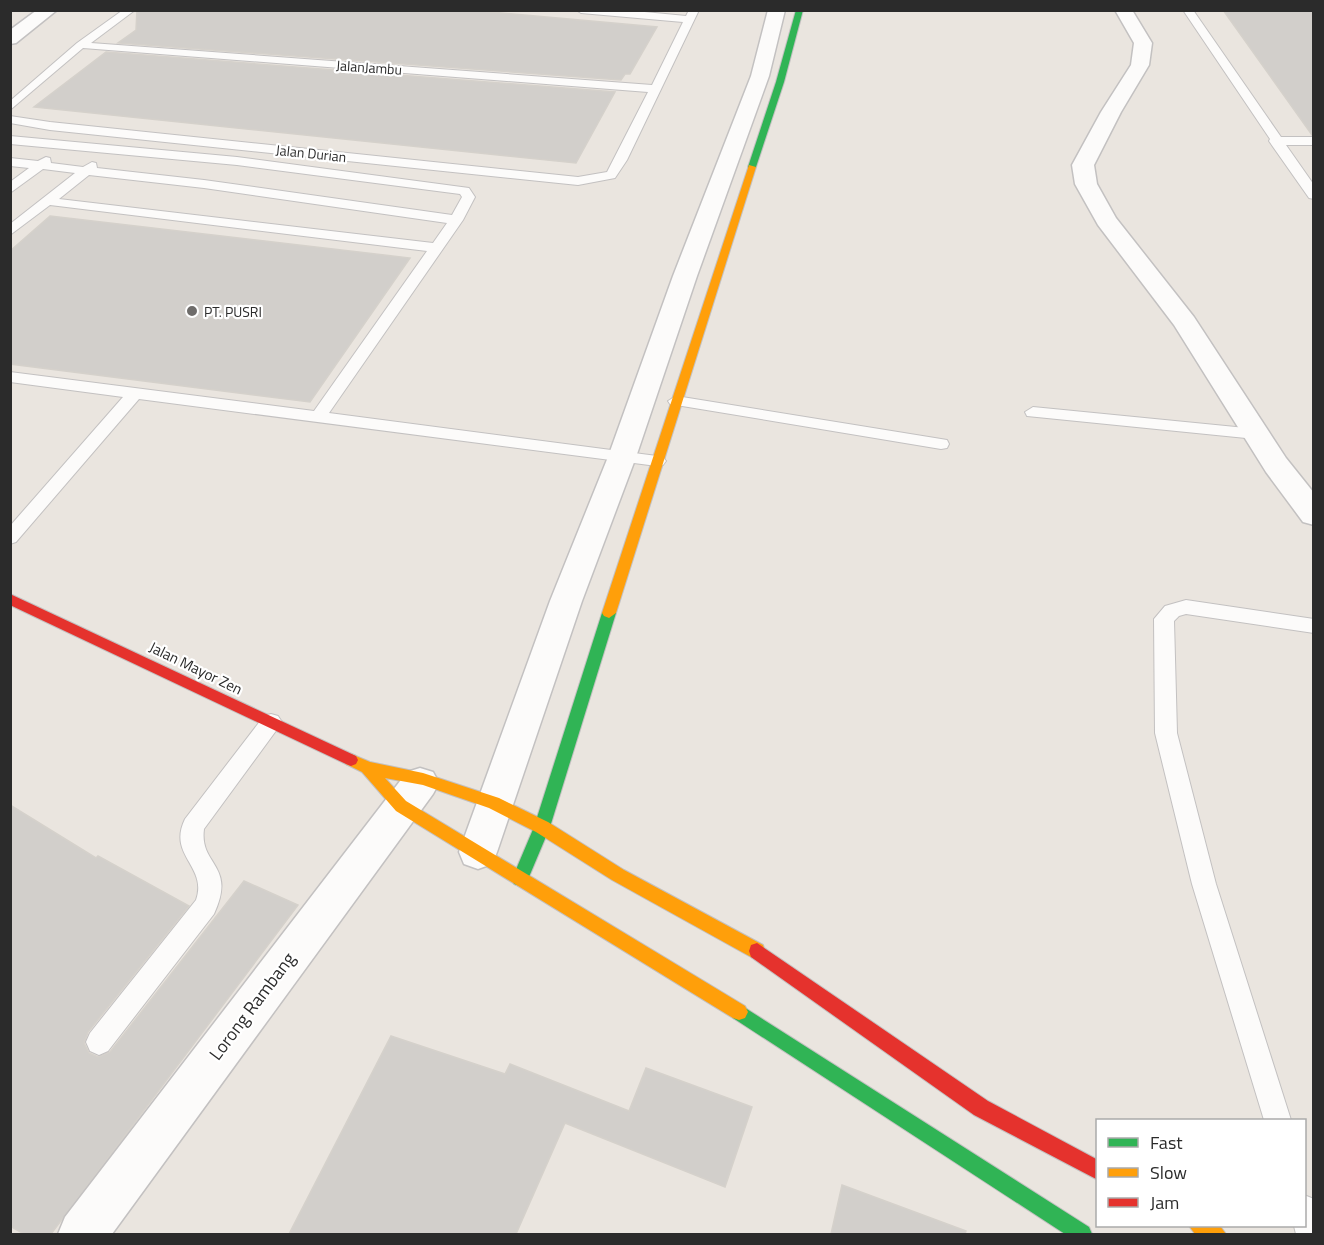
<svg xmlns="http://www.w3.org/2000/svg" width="1324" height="1245" viewBox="0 0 1324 1245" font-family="'Titillium Web',sans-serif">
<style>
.building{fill:#d2cfcb;stroke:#d5d1cb;stroke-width:1.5}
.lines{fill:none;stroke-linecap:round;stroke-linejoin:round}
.lane-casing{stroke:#c3c1c1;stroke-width:2}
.street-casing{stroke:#c3c1c1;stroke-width:3}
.fast-casing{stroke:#c3c1c1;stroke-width:2}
.slow-casing{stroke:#c3c1c1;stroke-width:2}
.jam-casing{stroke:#c3c1c1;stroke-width:2}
.lane{fill:#fcfbfa;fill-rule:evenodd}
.street{fill:#fcfbfa;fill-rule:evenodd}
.fast{fill:#30b455;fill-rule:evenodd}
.slow{fill:#ff9f0a;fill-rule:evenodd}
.jam{fill:#e5322d;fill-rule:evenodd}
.poi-dot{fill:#6e6c6a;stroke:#fff;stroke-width:2}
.labels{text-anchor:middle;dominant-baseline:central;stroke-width:4.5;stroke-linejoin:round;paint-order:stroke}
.far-street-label{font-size:14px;fill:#2b2b2b;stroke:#fff}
.far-poi-label{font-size:14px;fill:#2b2b2b;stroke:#fff;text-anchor:start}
.street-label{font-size:15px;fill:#2b2b2b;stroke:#fff}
.near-street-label{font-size:18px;fill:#2b2b2b;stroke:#fff}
</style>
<rect width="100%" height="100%" fill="#eae5df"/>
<!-- building -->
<path class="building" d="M137 10H469L657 27 630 74H625L621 80 118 43 136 30Z
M1223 10H1314V135H1312Z
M106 52 615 92 576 163 34 107Z
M50 216 410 258 310 402 10 364V251Z
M10 805 96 858 98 856 189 906 88 1032 84 1043 89 1053 98 1057 110 1052 244 881 298 905 51 1234H24L10 1226Z
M391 1036 505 1074 510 1064 629 1111 646 1068 752 1107 725 1187 565 1123 516 1234H289Z
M842 1185 966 1231 965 1234H831Z"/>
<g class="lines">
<defs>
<path id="lane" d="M123 10H135L91 43 652 85 683 22 581 13 576 10H624L686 16 689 10H699L627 160 615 178 578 185 50 130 10 123V116L50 122 578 177 607 172 648 92 83 48 10 110V101L77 43Z
M1183 10H1193L1281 137H1314V145H1286L1314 185V199L1309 198 1269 141 1270 139Z
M10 136 237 157 469 188 475 197 463 220 329 413 657 456 663 457 666 461 663 465 657 466 139 399 16 542 10 544V526L123 397 10 382V372L314 411 427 251 50 205 10 235V224L75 173 43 169 10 193V182L29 168 10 166V158L38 161 46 157 50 158 51 163 83 167 92 162 96 163 97 168 204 180 452 215 462 197 460 194 237 165 10 144ZM89 175 204 188 447 223 433 243 59 199Z
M676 396 941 439 947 440 949 444 947 448 941 449 670 404 668 401Z
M1033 407 1256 429 1262 430 1264 434 1262 438 1256 439 1027 416 1025 412Z
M1186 600 1314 619V633L1186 614 1179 616 1174 621 1177 733 1216 884 1291 1120H1264L1192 884 1155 733 1154 619 1165 606Z
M271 714 278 716 282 722 278 728 204 829C199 866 237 864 214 914L108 1051 99 1055 90 1051 86 1042 90 1033 196 900C208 866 167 856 185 819L264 716Z
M1304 1195 1314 1199V1234H1296L1294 1226H1304Z"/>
<path id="street" d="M37 10H57L16 43 10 44V30Z
M768 10H785L769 76 697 276 636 457 582 601 497 852 492 864 478 869 464 864 459 852 550 601 608 457 673 276 751 76Z
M1115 10H1132L1152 43 1149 65 1121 112 1094 165 1097 184 1116 218 1194 317 1286 458 1314 493V525L1303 522 1266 472 1174 325 1098 225 1075 184 1072 165 1101 112 1131 65 1134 43Z
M420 768 433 772 439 783 433 794 112 1234H58L65 1217 407 772Z"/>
<path id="fast" d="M796 10H803L784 82 756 167 749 169 748 167 776 82Z
M609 608 616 613 550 827 526 884 520 886 514 884 512 879 534 827 602 613Z
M739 1004 1089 1227 1092 1234H1065L733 1018 730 1012 733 1006Z"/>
<path id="slow" d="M749 165 756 167 616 613 609 618 604 616 602 613Z
M351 754 370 762 423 773 499 798 548 822 624 870 763 945 765 951 763 957 757 959 751 957 612 880 536 832 489 808 423 785 385 778 406 801 745 1006 748 1012 745 1018 739 1020 733 1018 396 811 362 772 346 764 344 760 346 756Z
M1189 1226H1220L1226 1234H1195Z"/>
<path id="jam" d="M10 594 356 756 358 760 356 764 351 766 346 764 10 605Z
M757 943 988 1101 1098 1160V1180L974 1115 751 957 749 951 751 945Z"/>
</defs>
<!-- lane casing -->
<use href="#lane" class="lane-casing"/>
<!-- street casing -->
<use href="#street" class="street-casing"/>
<!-- fast casing -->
<use href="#fast" class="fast-casing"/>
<!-- slow casing -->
<use href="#slow" class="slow-casing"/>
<!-- jam casing -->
<use href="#jam" class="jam-casing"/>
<!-- lane -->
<use href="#lane" class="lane"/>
<!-- street -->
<use href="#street" class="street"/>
<!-- fast -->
<use href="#fast" class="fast"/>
<!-- slow -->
<use href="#slow" class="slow"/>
<!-- jam -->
<use href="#jam" class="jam"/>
</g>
<!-- markers -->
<circle class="poi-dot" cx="192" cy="311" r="6"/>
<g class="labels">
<!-- far-street labels -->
<g class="far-street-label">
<text transform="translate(369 67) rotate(4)">JalanJambu</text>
<text transform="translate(311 153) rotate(6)">Jalan Durian</text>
</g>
<!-- far-poi labels -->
<g class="far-poi-label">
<text x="204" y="311">PT. PUSRI</text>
</g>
<!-- street labels -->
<g class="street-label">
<text transform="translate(196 668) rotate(26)">Jalan Mayor Zen</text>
</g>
<!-- near-street labels -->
<g class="near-street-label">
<text transform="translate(252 1006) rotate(-53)">Lorong Rambang</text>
</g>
</g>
<!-- border -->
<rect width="1324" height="1245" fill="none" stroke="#2b2b2b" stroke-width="24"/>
<!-- legend -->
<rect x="1096" y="1119" width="210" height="108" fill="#ffffff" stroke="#aaaaaa" stroke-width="1.5"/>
<rect x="1108" y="1138" width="30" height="9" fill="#30b455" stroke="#aaaaaa" stroke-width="1.5"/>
<text x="1150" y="1149" font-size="18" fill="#2b2b2b">Fast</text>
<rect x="1108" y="1168" width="30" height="9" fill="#ff9f0a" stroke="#aaaaaa" stroke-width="1.5"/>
<text x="1150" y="1179" font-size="18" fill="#2b2b2b">Slow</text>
<rect x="1108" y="1198" width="30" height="9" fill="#e5322d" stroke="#aaaaaa" stroke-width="1.5"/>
<text x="1150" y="1209" font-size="18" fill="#2b2b2b">Jam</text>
</svg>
